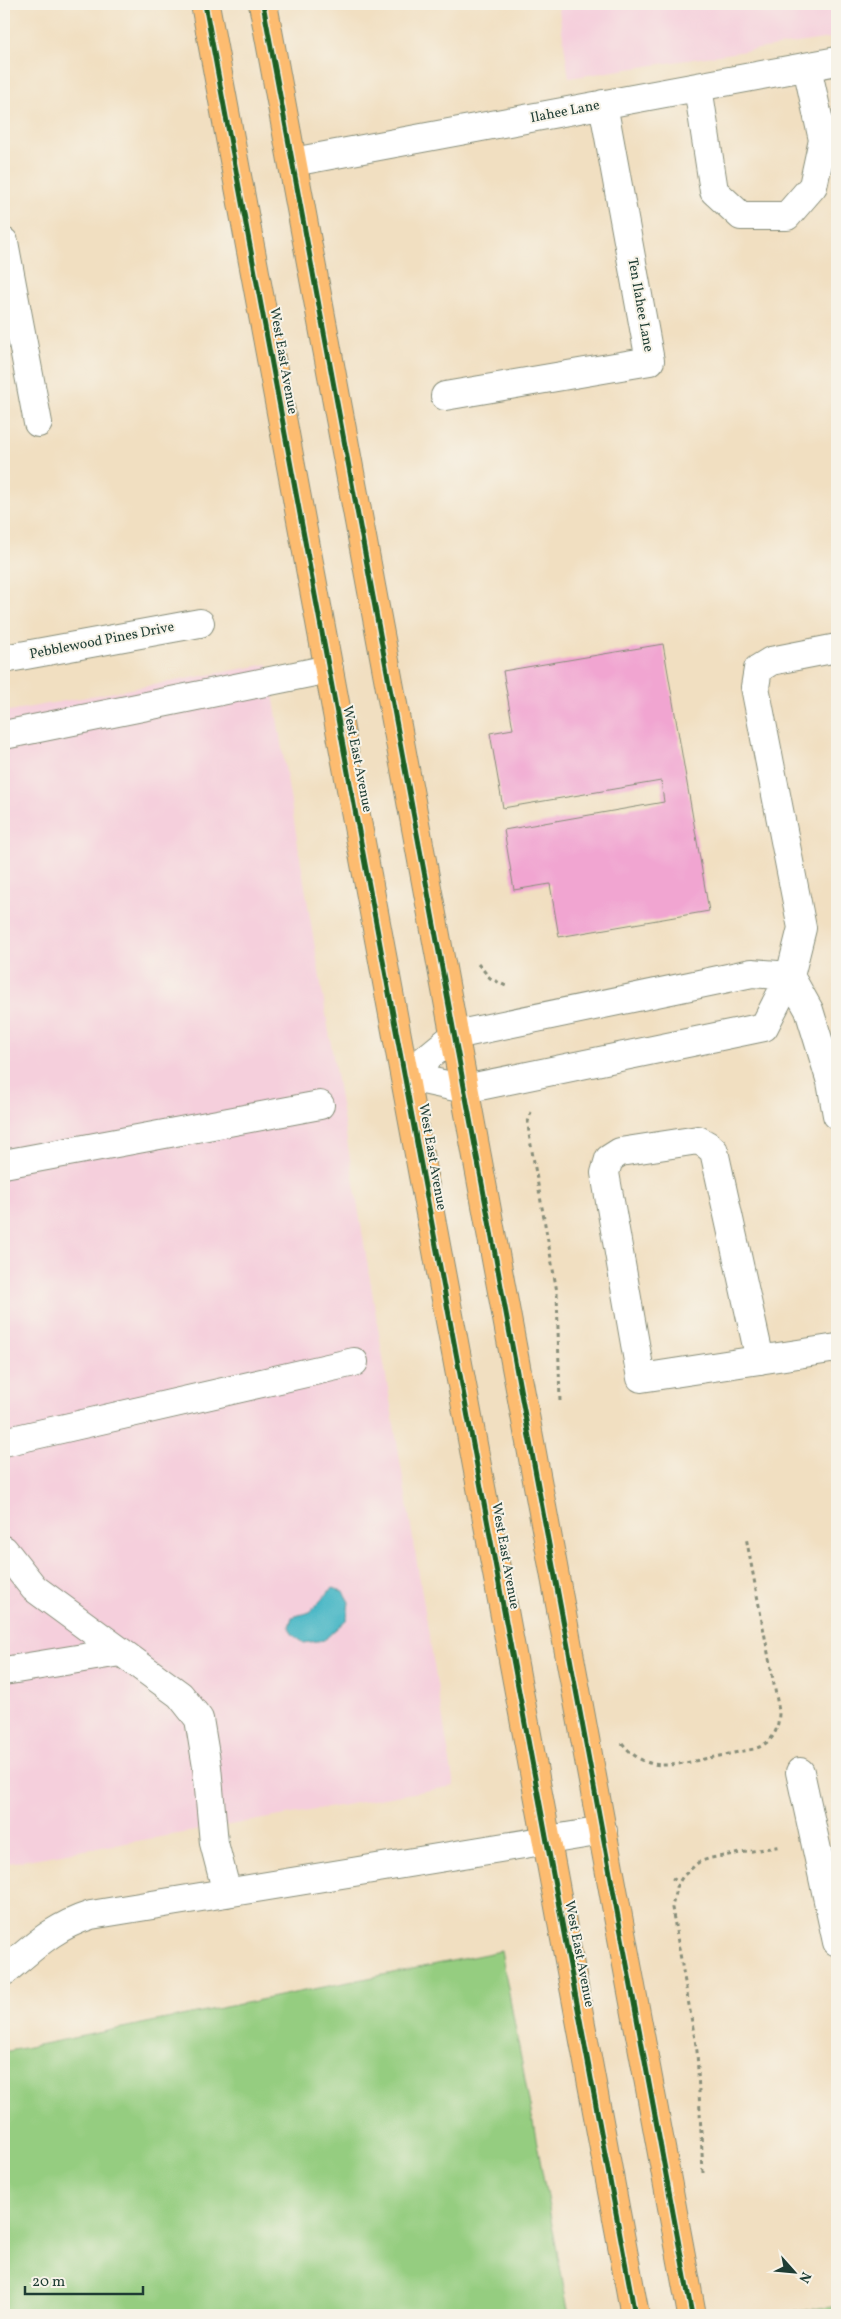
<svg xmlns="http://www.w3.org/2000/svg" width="841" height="2319" viewBox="0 0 841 2319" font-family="Vollkorn,serif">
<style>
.built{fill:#f5cfdc}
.green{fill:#95cd80;stroke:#5a855a}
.water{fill:#4ab7c6;stroke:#347a7d}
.building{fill:#f1a5d1}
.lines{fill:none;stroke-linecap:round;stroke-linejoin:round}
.minor-casing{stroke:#888e7a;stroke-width:30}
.major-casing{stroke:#888e7a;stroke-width:30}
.path{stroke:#888e7a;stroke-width:3;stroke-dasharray:4 4;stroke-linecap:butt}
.minor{stroke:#fff;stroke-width:28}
.major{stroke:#fdbc6f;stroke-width:28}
.cycleway-casing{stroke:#f7f3e8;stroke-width:8}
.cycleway{stroke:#1b5e20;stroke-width:5}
.labels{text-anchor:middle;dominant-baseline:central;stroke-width:4;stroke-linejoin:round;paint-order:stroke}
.street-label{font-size:14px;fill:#1f3d34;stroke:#f7f3e8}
</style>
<rect width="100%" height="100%" fill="#f7f3e8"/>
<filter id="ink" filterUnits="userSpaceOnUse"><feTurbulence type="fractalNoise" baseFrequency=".02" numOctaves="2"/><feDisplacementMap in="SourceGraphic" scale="10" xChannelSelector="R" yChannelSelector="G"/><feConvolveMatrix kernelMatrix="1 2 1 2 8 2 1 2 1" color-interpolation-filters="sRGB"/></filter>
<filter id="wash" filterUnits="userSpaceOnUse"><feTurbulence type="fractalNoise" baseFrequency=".0096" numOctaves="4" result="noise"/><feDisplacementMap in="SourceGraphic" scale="20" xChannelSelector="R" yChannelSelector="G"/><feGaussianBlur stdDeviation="1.12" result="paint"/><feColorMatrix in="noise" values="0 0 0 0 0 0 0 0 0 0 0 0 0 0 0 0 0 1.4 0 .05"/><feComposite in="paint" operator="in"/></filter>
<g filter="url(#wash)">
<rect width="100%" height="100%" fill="#f1dfc1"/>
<!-- built -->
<path class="built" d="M558 4H837V37L569 78Z
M268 664 454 1786 4 1864V712Z"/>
<!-- green -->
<path class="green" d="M501 1951 569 2315H4V2052Z
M837 2305V2315H778Z"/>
<!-- water -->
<path class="water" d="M332 1588 343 1591 349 1602 347 1619 324 1640 304 1643 293 1635 289 1627 292 1617 310 1612Z"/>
<g id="blocks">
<!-- building -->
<path class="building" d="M663 644 709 911 559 937 550 884 514 890 504 830 664 802 661 781 503 808 490 733 513 729 503 671Z"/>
</g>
</g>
<g filter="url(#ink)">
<use href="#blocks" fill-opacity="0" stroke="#888e7a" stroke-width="1"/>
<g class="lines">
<defs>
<path id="minor" d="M698 87 714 191 741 216H787L813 186 823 140 807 67
M293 162 837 61
M4 242 38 423
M445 396 650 361 603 104
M4 659 200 623
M4 735 329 669
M790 976 809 1010 831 1082 837 1115
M405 1076 465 1089 764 1027 790 976 802 928 755 687 758 669 771 661 837 648
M405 1076 455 1035 752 973 790 976
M4 1164 320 1105
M760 1360 714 1151 707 1145 698 1140 620 1152 609 1159 605 1173 641 1378 837 1348
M4 1442 354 1362
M4 1550 34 1588 180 1695 199 1719 207 1767 214 1843 227 1893
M4 1671 120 1652
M800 1772 837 1942
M5 1971C35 1946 53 1927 91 1915L603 1831"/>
<path id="major" d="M205 4 635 2315
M263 4 692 2315"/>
</defs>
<!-- minor casing -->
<use href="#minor" class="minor-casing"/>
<!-- major casing -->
<use href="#major" class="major-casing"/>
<!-- path -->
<path class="path" d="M478 964 490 978 508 987
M531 1112 528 1122 529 1134 557 1292 560 1403
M622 1743C646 1773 671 1766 704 1759 721 1756 737 1752 754 1749 773 1743 779 1730 779 1711L746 1537
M672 1878 679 1882
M703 2173 697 2051 672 1908 676 1887 683 1876 699 1862 711 1858 782 1846"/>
<!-- minor -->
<use href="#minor" class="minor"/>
<!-- major -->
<use href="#major" class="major"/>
<defs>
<path id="cycleway" d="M205 4 635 2315
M263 4 692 2315"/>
</defs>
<!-- cycleway casing -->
<use href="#cycleway" class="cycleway-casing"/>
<!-- cycleway -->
<use href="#cycleway" class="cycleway"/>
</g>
</g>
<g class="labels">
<!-- street labels -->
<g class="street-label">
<text transform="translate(565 112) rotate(-11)">Ilahee Lane</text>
<text transform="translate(640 305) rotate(80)">Ten Ilahee Lane</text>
<text transform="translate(283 361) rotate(80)">West East Avenue</text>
<text transform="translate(102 641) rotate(-11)">Pebblewood Pines Drive</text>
<text transform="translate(357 759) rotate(79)">West East Avenue</text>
<text transform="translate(432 1157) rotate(80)">West East Avenue</text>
<text transform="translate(505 1556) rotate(80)">West East Avenue</text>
<text transform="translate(579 1954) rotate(79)">West East Avenue</text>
</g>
</g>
<!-- margin -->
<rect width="841" height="2319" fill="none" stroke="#f7f3e8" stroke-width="20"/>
<!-- north arrow -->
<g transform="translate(794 2272) rotate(117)" stroke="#f7f3e8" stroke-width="4" paint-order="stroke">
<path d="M0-4L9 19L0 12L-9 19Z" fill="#1f3d34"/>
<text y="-8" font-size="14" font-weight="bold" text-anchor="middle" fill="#1f3d34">N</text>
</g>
<!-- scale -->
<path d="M25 2286v8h118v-8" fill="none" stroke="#1f3d34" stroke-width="2.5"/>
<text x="32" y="2286" font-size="15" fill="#1f3d34" stroke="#f7f3e8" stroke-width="4" paint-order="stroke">20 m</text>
</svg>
